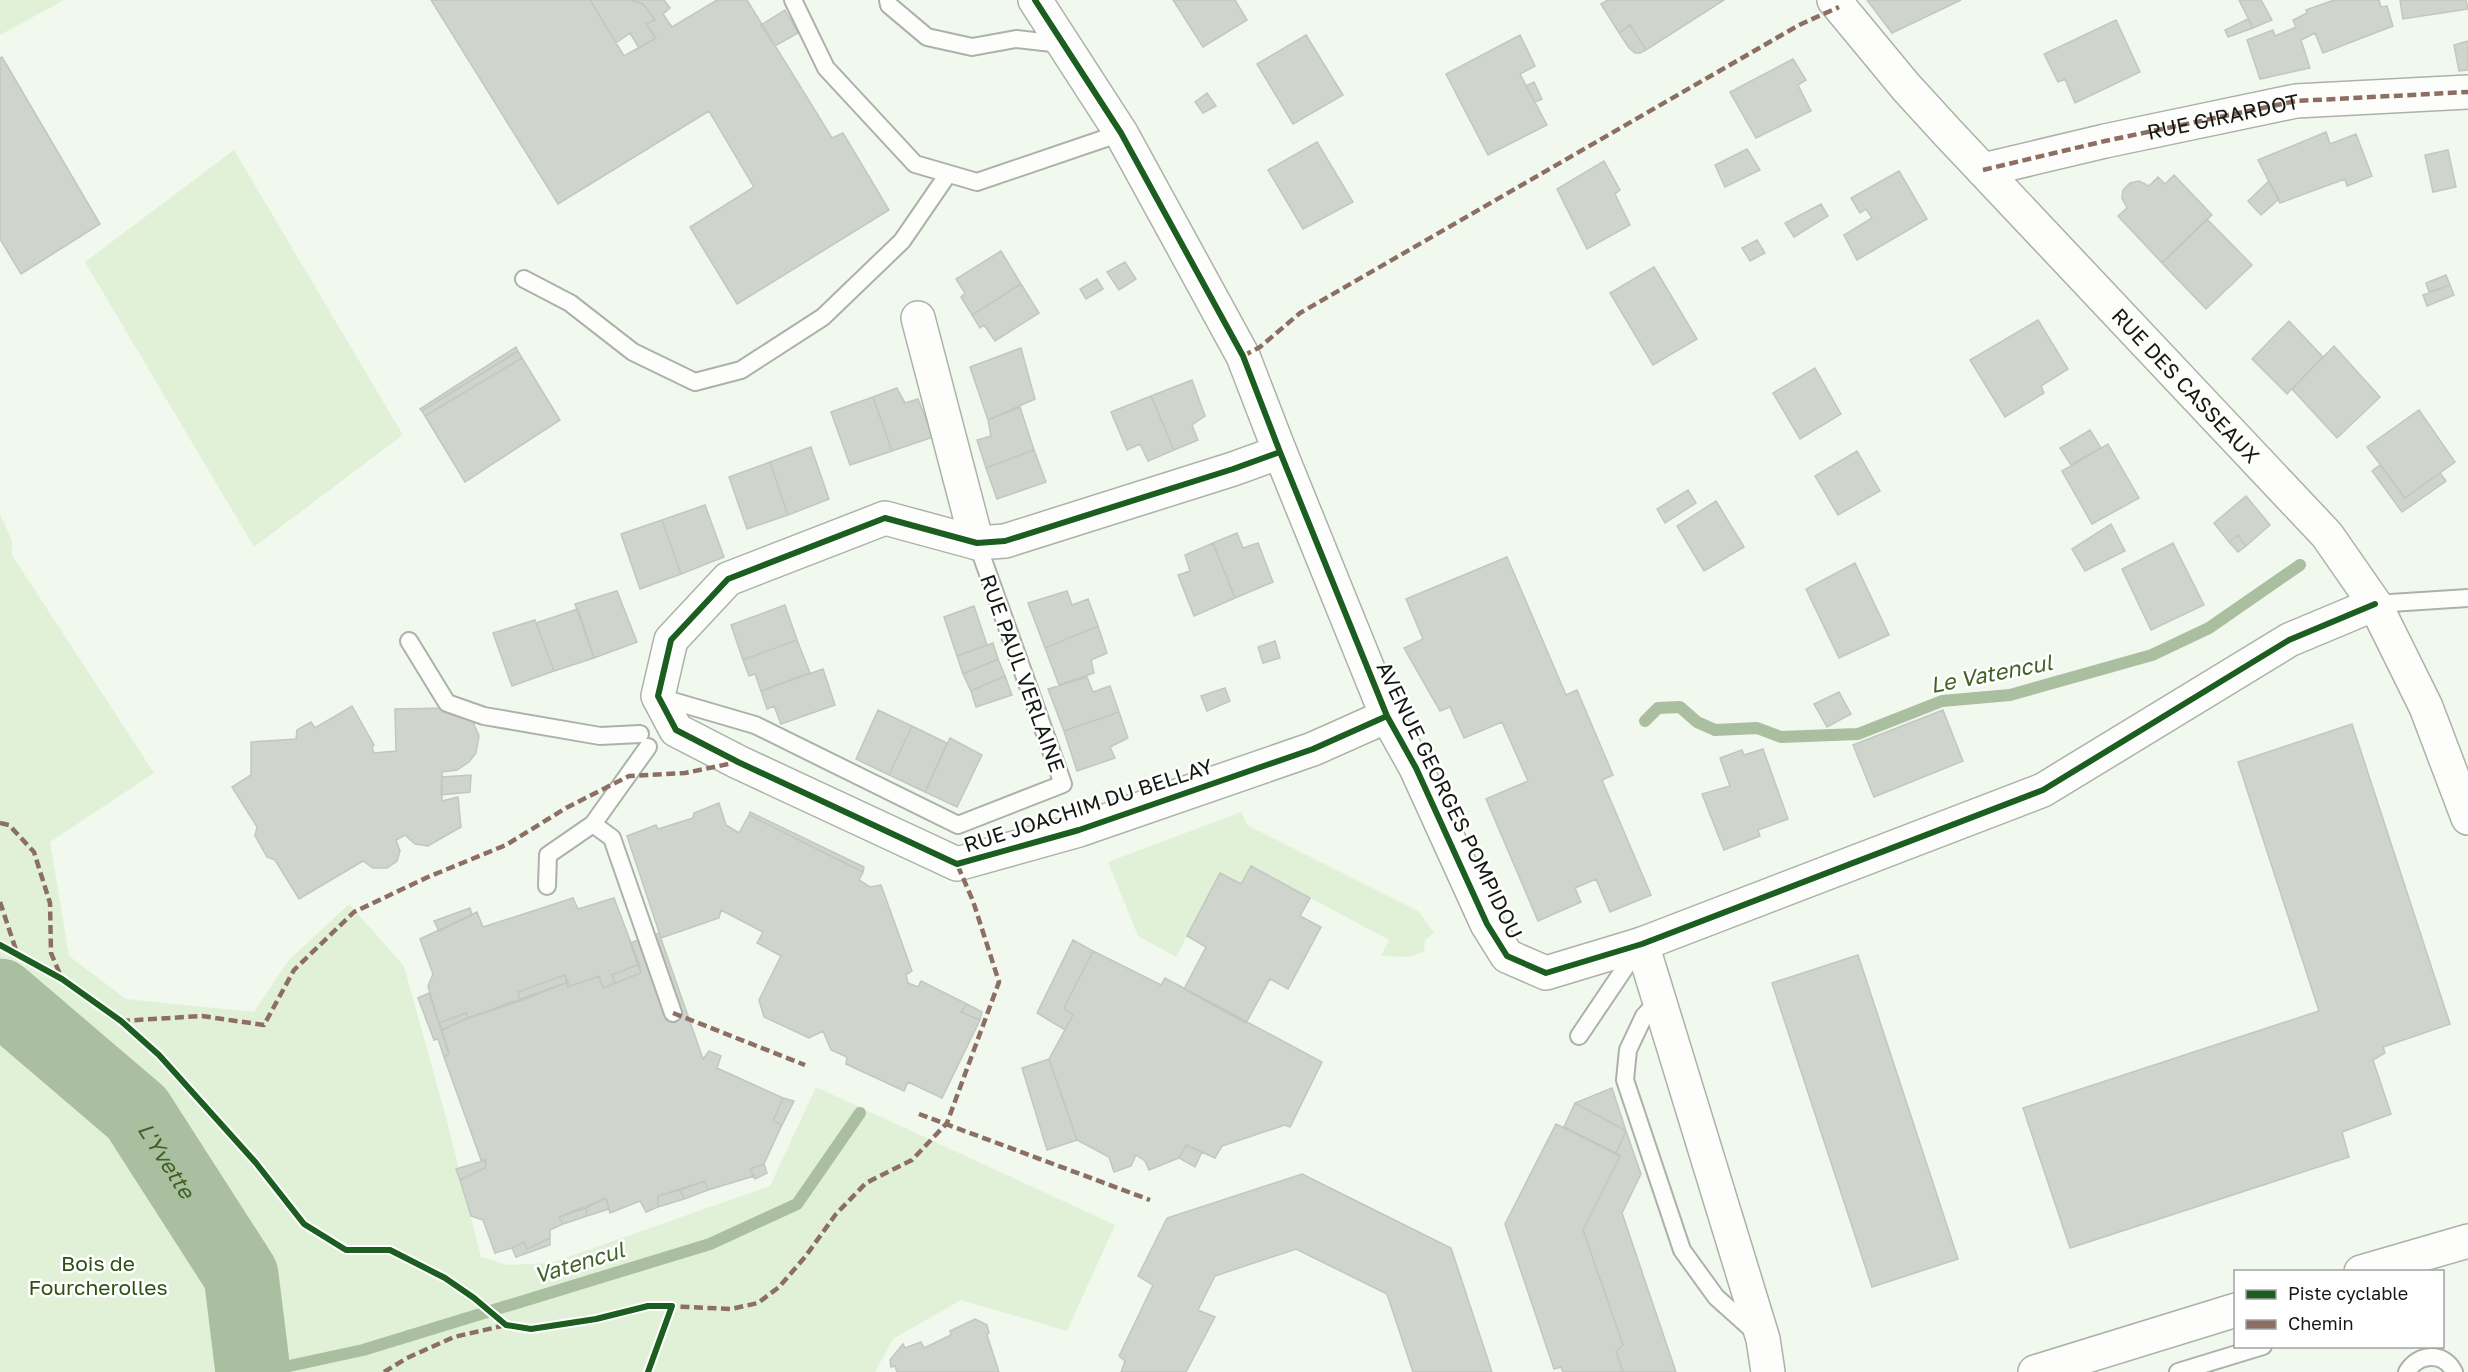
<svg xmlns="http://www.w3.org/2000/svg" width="2468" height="1372" viewBox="0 0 2468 1372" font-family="'Golos Text',sans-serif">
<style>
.green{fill:#e1f1d8}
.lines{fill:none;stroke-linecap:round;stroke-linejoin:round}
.stream{stroke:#aabf9f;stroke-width:12}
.river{stroke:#aabf9f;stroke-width:75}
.building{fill:#cfd4cc;stroke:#c2c7c0;stroke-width:1.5}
.service-casing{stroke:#acb1aa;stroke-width:20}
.minor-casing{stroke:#acb1aa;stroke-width:36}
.tertiary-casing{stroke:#acb1aa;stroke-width:36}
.service{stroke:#fdfefc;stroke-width:16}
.minor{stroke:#fdfefc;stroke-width:33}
.tertiary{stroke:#fdfefc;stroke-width:33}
.quiet{stroke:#8d6e63;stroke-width:4.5;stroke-dasharray:9 4.5;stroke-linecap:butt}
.cycleway-casing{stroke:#fff;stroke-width:10}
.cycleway{stroke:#1b5e20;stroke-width:6}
.labels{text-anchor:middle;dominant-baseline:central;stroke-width:5;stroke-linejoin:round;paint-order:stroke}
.street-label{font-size:21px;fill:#151913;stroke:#fff}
.park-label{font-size:21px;fill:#305116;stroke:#fff}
.water-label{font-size:22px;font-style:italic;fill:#406227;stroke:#fff}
</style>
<rect width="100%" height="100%" fill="#f1f8ee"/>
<!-- green -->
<path class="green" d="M0 0H64L0 35Z
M234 150 403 435 254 547 85 262Z
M0 514 12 541V555L154 773 50 842 69 956 126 999 254 1012 288 961 349 904 404 966 447 1121 481 1257 508 1265 551 1263 770 1186 816 1087 1115 1225 1067 1331 961 1300 893 1339 875 1372H0V1022L65 1070 0 1018Z
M1241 812 1247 825 1418 911 1434 933 1425 940 1424 952 1410 957 1381 956 1389 940 1251 866 1241 884 1220 873 1176 957 1138 936 1108 862Z"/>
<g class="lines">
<!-- stream -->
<path class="stream" d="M1645 721 1658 708 1680 707 1697 722 1715 730 1757 728 1781 737 1858 734 1942 701 2010 695 2152 655 2209 628 2300 565
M261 1372 363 1350 710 1244 797 1204 860 1113"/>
<!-- river -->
<path class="river" id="s1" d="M0 996 137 1113 241 1275 253 1372"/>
</g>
<!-- building -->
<path class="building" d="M431 0H590L624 56 656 38 646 24 655 20 643 4 630 0H664L670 8 663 14 672 27 717 0H747L832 138 843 133 889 210 737 304 690 227 754 187 709 111 558 204Z
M590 0H630L643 4 655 20 646 24 656 38 639 48 630 33 616 43Z
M1173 0H1235L1247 20 1203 47Z
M1608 0H1724L1646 50 1630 25 1619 33 1601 4Z
M1867 0H1961L1892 33Z
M2239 0H2261L2272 20 2253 28Z
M2334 0H2379L2381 7 2387 6 2393 26 2323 53 2315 33 2301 40 2310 68 2260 79 2247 40 2273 30 2275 36 2296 27 2293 20 2307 13 2306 10Z
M2400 0H2466L2468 9 2403 19Z
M785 10 798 33 775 46 761 25Z
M2248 19 2253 28 2228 37 2225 30Z
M2116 20 2140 72 2075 103 2065 79 2058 82 2044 54Z
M1630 25 1646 50 1640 53H1635L1629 48 1619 33Z
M1306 35 1343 95 1293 124 1257 64Z
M1520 35 1535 66 1520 74 1547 125 1488 155 1446 74Z
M2468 41V70L2459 71 2454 45Z
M2 57 100 224 21 274 0 239V58Z
M1793 59 1806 80 1798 85 1811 111 1756 138 1730 92Z
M1534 82 1542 99 1535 102 1526 86Z
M1207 93 1216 106 1203 113 1195 102Z
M2326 132 2330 144 2356 134 2372 176 2347 186 2345 179 2280 203 2258 160Z
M1317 142 1353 202 1303 229 1268 170Z
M1747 149 1760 170 1725 187 1715 165Z
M2448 150 2456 187 2433 192 2425 155Z
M1604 161 1620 190 1615 194 1630 225 1587 249 1557 189Z
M1899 171 1927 219 1857 260 1844 235 1872 218 1866 209 1860 213 1851 198Z
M2174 175 2212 215 2162 263 2118 216 2127 208 2122 198 2123 190 2130 183 2139 181 2149 186 2158 177 2165 184Z
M2269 181 2279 199 2261 215 2248 201Z
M1821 204 1828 216 1794 237 1785 223Z
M2207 219 2252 265 2206 309 2162 263Z
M1757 240 1765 253 1750 261 1742 248Z
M1001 251 1021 284 972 315 961 297 965 293 956 279Z
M1125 262 1136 279 1119 290 1107 272Z
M1654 267 1697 339 1653 365 1610 293Z
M2446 275 2450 285 2429 292 2426 283Z
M1097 279 1103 289 1086 299 1080 289Z
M1021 284 1039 313 995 341 984 325 980 328 972 315Z
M2450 285 2454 295 2427 306 2423 295Z
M2038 320 2068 369 2041 386 2044 393 2005 417 1970 360Z
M2289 321 2323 357 2287 394 2252 359Z
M2334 346 2380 397 2337 438 2292 389Z
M516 347 518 351 422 411 420 409Z
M1021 348 1035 399 988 420 970 367Z
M518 351 522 358 425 416 422 411Z
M522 358 560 420 465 482 425 416Z
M1815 368 1841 414 1800 439 1773 393Z
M1192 380 1205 416 1192 425 1198 440 1174 450 1151 396Z
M897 388 905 403 918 399 933 437 892 451 873 397Z
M1151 396 1174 450 1148 461 1140 444 1127 450 1111 412Z
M873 397 892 451 850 465 831 412Z
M1020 407 1034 450 986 468 977 440 991 436 988 420Z
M2419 410 2455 462 2405 498 2367 447Z
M2090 430 2101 448 2071 465 2060 448Z
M2108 444 2139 498 2092 524 2062 471Z
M811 447 829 499 788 515 770 462Z
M1034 450 1046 482 997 499 986 468Z
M1857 451 1880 491 1838 515 1815 476Z
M770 462 788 515 747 529 729 477Z
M2380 465 2405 498 2440 473 2446 481 2402 512 2372 471Z
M1688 490 1696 503 1665 523 1657 509Z
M2246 496 2270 525 2246 546 2238 535 2229 542 2214 523Z
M1716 501 1744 547 1704 571 1677 526Z
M705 505 724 557 681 574 662 520Z
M662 520 681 574 640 589 621 534Z
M2111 524 2125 551 2085 571 2072 549Z
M1237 533 1243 548 1258 543 1273 582 1235 598 1213 543Z
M2238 535 2246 546 2238 552 2229 542Z
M1213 543 1235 598 1194 616 1178 575 1190 571 1185 555Z
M2173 543 2204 605 2151 630 2122 569Z
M1507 557 1566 695 1577 690 1613 775 1602 780 1651 895 1610 912 1596 879 1575 888 1581 902 1538 921 1486 799 1528 781 1502 722 1464 738 1450 707 1440 711 1404 648 1423 639 1406 599Z
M1855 563 1889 635 1839 658 1806 589Z
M617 591 637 642 594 658 575 604Z
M1067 591 1072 605 1088 599 1098 626 1045 648 1028 603Z
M785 605 797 640 743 660 731 625Z
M974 606 987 645 957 656 944 617Z
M578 609 594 658 554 671 536 623Z
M535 620 554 671 512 686 493 633Z
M1098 626 1107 653 1091 660 1094 673 1059 685 1045 648Z
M797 640 810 673 761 691 755 674 749 676 743 660Z
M1275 641 1280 658 1263 663 1258 647Z
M993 643 998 659 963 674 957 656Z
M998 659 1005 676 971 691 963 674Z
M823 669 835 705 781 724 774 706 767 709 761 691Z
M1005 676 1012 695 976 707 971 691Z
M1087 677 1093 692 1110 686 1119 712 1064 731 1048 689Z
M1225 688 1230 701 1207 711 1201 696Z
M1839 692 1851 714 1827 727 1814 704Z
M352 706 374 745 372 748 374 753 396 751 395 709 448 708 462 711 473 722 479 736 476 753 469 762 457 770 442 772V801L458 797 461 827 428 846 415 844 405 835 396 840 400 851 397 861 387 868H373L363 861 299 899 275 860 267 857 255 836 257 827 232 787 251 775V742L296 739 297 730 311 722 315 728Z
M878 710 912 726 889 775 856 759Z
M1943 710 1963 761 1874 797 1853 745Z
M1119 712 1128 738 1110 747 1115 758 1077 771 1064 731Z
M2352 724 2450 1024 2383 1047 2385 1053 2373 1060 2391 1114 2342 1132 2349 1157 2070 1248 2023 1108 2319 1011 2238 762Z
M912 726 947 743 925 792 889 775Z
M950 738 982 755 957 807 925 792Z
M1763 749 1788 819 1758 830 1760 836 1724 850 1702 794 1730 786 1720 758 1742 750 1744 755Z
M471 775 470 792 441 795 442 777Z
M719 803 726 825 739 833 749 815 863 872 859 880 870 887 881 885 912 971 906 975 908 983 918 987 921 981 967 1004 961 1012 980 1020 942 1098 908 1082 904 1091 846 1064 847 1057 831 1050 823 1031 809 1038 764 1017 759 1000 781 956 757 943 763 932 721 910 719 918 661 938 627 836 656 825 658 829 693 818 694 813Z
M750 812 864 867 863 872 749 815Z
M1251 866 1310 898 1300 916 1321 927 1288 989 1270 979 1246 1023 1184 989 1206 947 1187 936 1220 873 1241 884Z
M573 898 578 909 614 898 639 964 612 975 615 983 603 988 599 976 568 987 565 975 518 992 520 1001 468 1018 466 1013 439 1023 428 986 433 974 420 939 477 912 483 927Z
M470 908 472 915 439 931 434 921Z
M659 933 703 1059 709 1051 721 1056 717 1068 783 1098 773 1121 782 1125 764 1164 750 1169 754 1176 708 1190 705 1181 658 1196V1207L646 1212 640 1201 610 1213 606 1198 559 1217 563 1224 550 1230V1238L527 1249 524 1242 512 1248 495 1253 483 1220 471 1216 460 1180 485 1168 486 1160H481L444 1057 449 1054 442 1030 468 1018 568 982V987L599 976 603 988 641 973 630 943Z
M1073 940 1093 951 1064 1008 1073 1015 1065 1030 1037 1013Z
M1093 951 1161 985 1165 978 1322 1062 1290 1127 1285 1125 1222 1146 1215 1158 1186 1145 1179 1158 1149 1170 1145 1161 1136 1155 1131 1166 1114 1172 1109 1157 1077 1140 1049 1059 1073 1015 1064 1008Z
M1858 955 1958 1259 1872 1287 1772 983Z
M639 964 641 973 615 983 612 975Z
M565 975 568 982 520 1001 518 992Z
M429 993 449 1054 444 1057 438 1039 434 1040 418 998Z
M967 1004 982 1012 980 1020 961 1012Z
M466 1013 468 1018 442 1030 439 1023Z
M1049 1059 1077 1140 1047 1150 1022 1068Z
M1612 1088 1626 1131 1575 1103Z
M783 1098 794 1101 782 1125 773 1121Z
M1575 1103 1626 1131 1616 1153 1564 1127Z
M1556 1124 1620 1156 1583 1230 1623 1345 1616 1351 1623 1372H1563L1561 1367 1554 1369 1505 1224Z
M1626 1131 1641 1174 1622 1213 1676 1372H1623L1616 1351 1623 1345 1583 1230 1620 1156 1616 1153Z
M1186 1145 1202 1152 1195 1167 1179 1158Z
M486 1160 485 1168 460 1180 456 1169Z
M764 1164 767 1173 755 1179 750 1169Z
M1302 1174 1451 1248 1492 1372H1413L1387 1294 1296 1249 1215 1276 1198 1310 1215 1317 1186 1372H1121L1125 1361 1119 1356 1153 1285 1138 1276 1167 1218Z
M705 1181 708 1190 684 1199 680 1190Z
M680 1190 684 1199 658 1207V1196Z
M606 1198 609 1209 587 1216 586 1208Z
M586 1208 587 1216 563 1224 559 1217Z
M550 1238V1245L516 1257 512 1248 524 1242 527 1249Z
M975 1319 987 1325 989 1333 987 1335 999 1372H897L895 1366 891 1367 890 1360 903 1344 905 1348 921 1342 924 1348 951 1335 950 1331Z"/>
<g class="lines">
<defs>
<path id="service" d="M793 0 826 68 915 164 977 182 1121 133
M888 0 889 5 927 37 972 47 1016 39 1061 44
M524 279 570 303 633 352 695 382 741 370 823 317 902 241 948 174
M2375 604 2468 598
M409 641 447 703 484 716 600 736 640 734
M659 697 755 725 958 825 1063 784 977 543
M593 824 612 838 673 1013
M547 886 548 855 593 824 648 747
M1659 1000 1644 1016 1628 1050 1625 1080 1682 1250 1716 1297 1755 1332
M1579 1036 1639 947
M2178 1372 2263 1346
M2407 1372C2418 1353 2444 1351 2454 1372"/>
<g id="minor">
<path d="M1035 0 1121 133 1243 356 1280 452 1387 716 1416 768 1487 924 1507 956 1546 973 1642 944 2043 790 2289 640 2375 604"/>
<path id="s2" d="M1983 170 2105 141 2296 101 2468 92"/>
<path d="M918 318 977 543"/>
<path d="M1280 452 1233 469 1005 541 977 543 885 518 728 579 671 640 658 696 676 730 738 762 957 864 1079 830 1313 749 1387 716"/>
<path d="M1642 944 1763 1339 1768 1372"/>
<path d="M2361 1272 2468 1241"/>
<path d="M2035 1372 2236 1310"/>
</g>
<g id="tertiary">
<path id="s3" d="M1834 0 1906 87 1949 134 2327 535 2375 604 2426 707 2468 818"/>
</g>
</defs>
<!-- service casing -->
<use href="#service" class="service-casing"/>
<!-- minor casing -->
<use href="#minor" class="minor-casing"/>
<!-- tertiary casing -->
<use href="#tertiary" class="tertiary-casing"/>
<!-- service -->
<use href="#service" class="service"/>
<!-- minor -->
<use href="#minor" class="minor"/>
<!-- tertiary -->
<use href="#tertiary" class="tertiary"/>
<!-- quiet -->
<path class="quiet" d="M1983 170 2105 141 2296 101 2468 92
M1243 356 1260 347 1300 313 1799 25 1839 7
M0 823 9 825 34 852 50 903 51 953 62 979
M0 902 18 956
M673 1013 805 1065
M121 1021 202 1016 264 1025 294 970 354 912 428 877 506 845 566 808 629 776 685 773 738 762
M919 1114 1150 1200
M667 1306 731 1309 758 1303 779 1287 805 1257 836 1214 866 1183 912 1160 947 1123 999 982 973 901 957 864
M384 1372 407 1358 454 1337 506 1325"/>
<defs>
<path id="cycleway" d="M1035 0 1121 133 1243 356 1280 452 1387 716 1416 768 1487 924 1507 956 1546 973 1642 944 2043 790 2289 640 2375 604
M1280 452 1233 469 1005 541 977 543 885 518 728 579 671 640 658 696 676 730 738 762 957 864 1079 830 1313 749 1387 716
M0 945 62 979 121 1021 159 1055 256 1163 304 1224 346 1250H390L445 1278 474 1298 506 1325 531 1329 596 1319 648 1306H672L648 1372"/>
</defs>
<!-- cycleway casing -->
<use href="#cycleway" class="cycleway-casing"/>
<!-- cycleway -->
<use href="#cycleway" class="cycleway"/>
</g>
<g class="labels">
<!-- street labels -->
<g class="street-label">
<text stroke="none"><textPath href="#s2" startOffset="246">RUE GIRARDOT</textPath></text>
<text stroke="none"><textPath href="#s3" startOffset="522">RUE DES CASSEAUX</textPath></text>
<text transform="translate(1023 673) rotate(70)">RUE PAUL VERLAINE</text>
<text transform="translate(1450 800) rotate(64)">AVENUE GEORGES POMPIDOU</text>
<text transform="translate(1088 805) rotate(-18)">RUE JOACHIM DU BELLAY</text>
</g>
<!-- park labels -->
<g class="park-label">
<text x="98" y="1263">Bois de<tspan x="98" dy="24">Fourcherolles</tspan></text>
</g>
<!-- water labels -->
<g class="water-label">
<text transform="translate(1991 673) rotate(-11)">Le Vatencul</text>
<text stroke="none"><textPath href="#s1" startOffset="236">L'Yvette</textPath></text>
<text transform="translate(579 1262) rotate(-17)">Vatencul</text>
</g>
</g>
<!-- legend -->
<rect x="2234" y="1270" width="210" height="78" fill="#ffffff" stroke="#a1a3a1" stroke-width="1.5"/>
<rect x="2246" y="1290" width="30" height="9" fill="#1b5e20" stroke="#a1a3a1" stroke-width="1.5"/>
<text x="2288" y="1300" font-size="18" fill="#151913">Piste cyclable</text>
<rect x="2246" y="1320" width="30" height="9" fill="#8d6e63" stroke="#a1a3a1" stroke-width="1.5"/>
<text x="2288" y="1330" font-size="18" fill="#151913">Chemin</text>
</svg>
